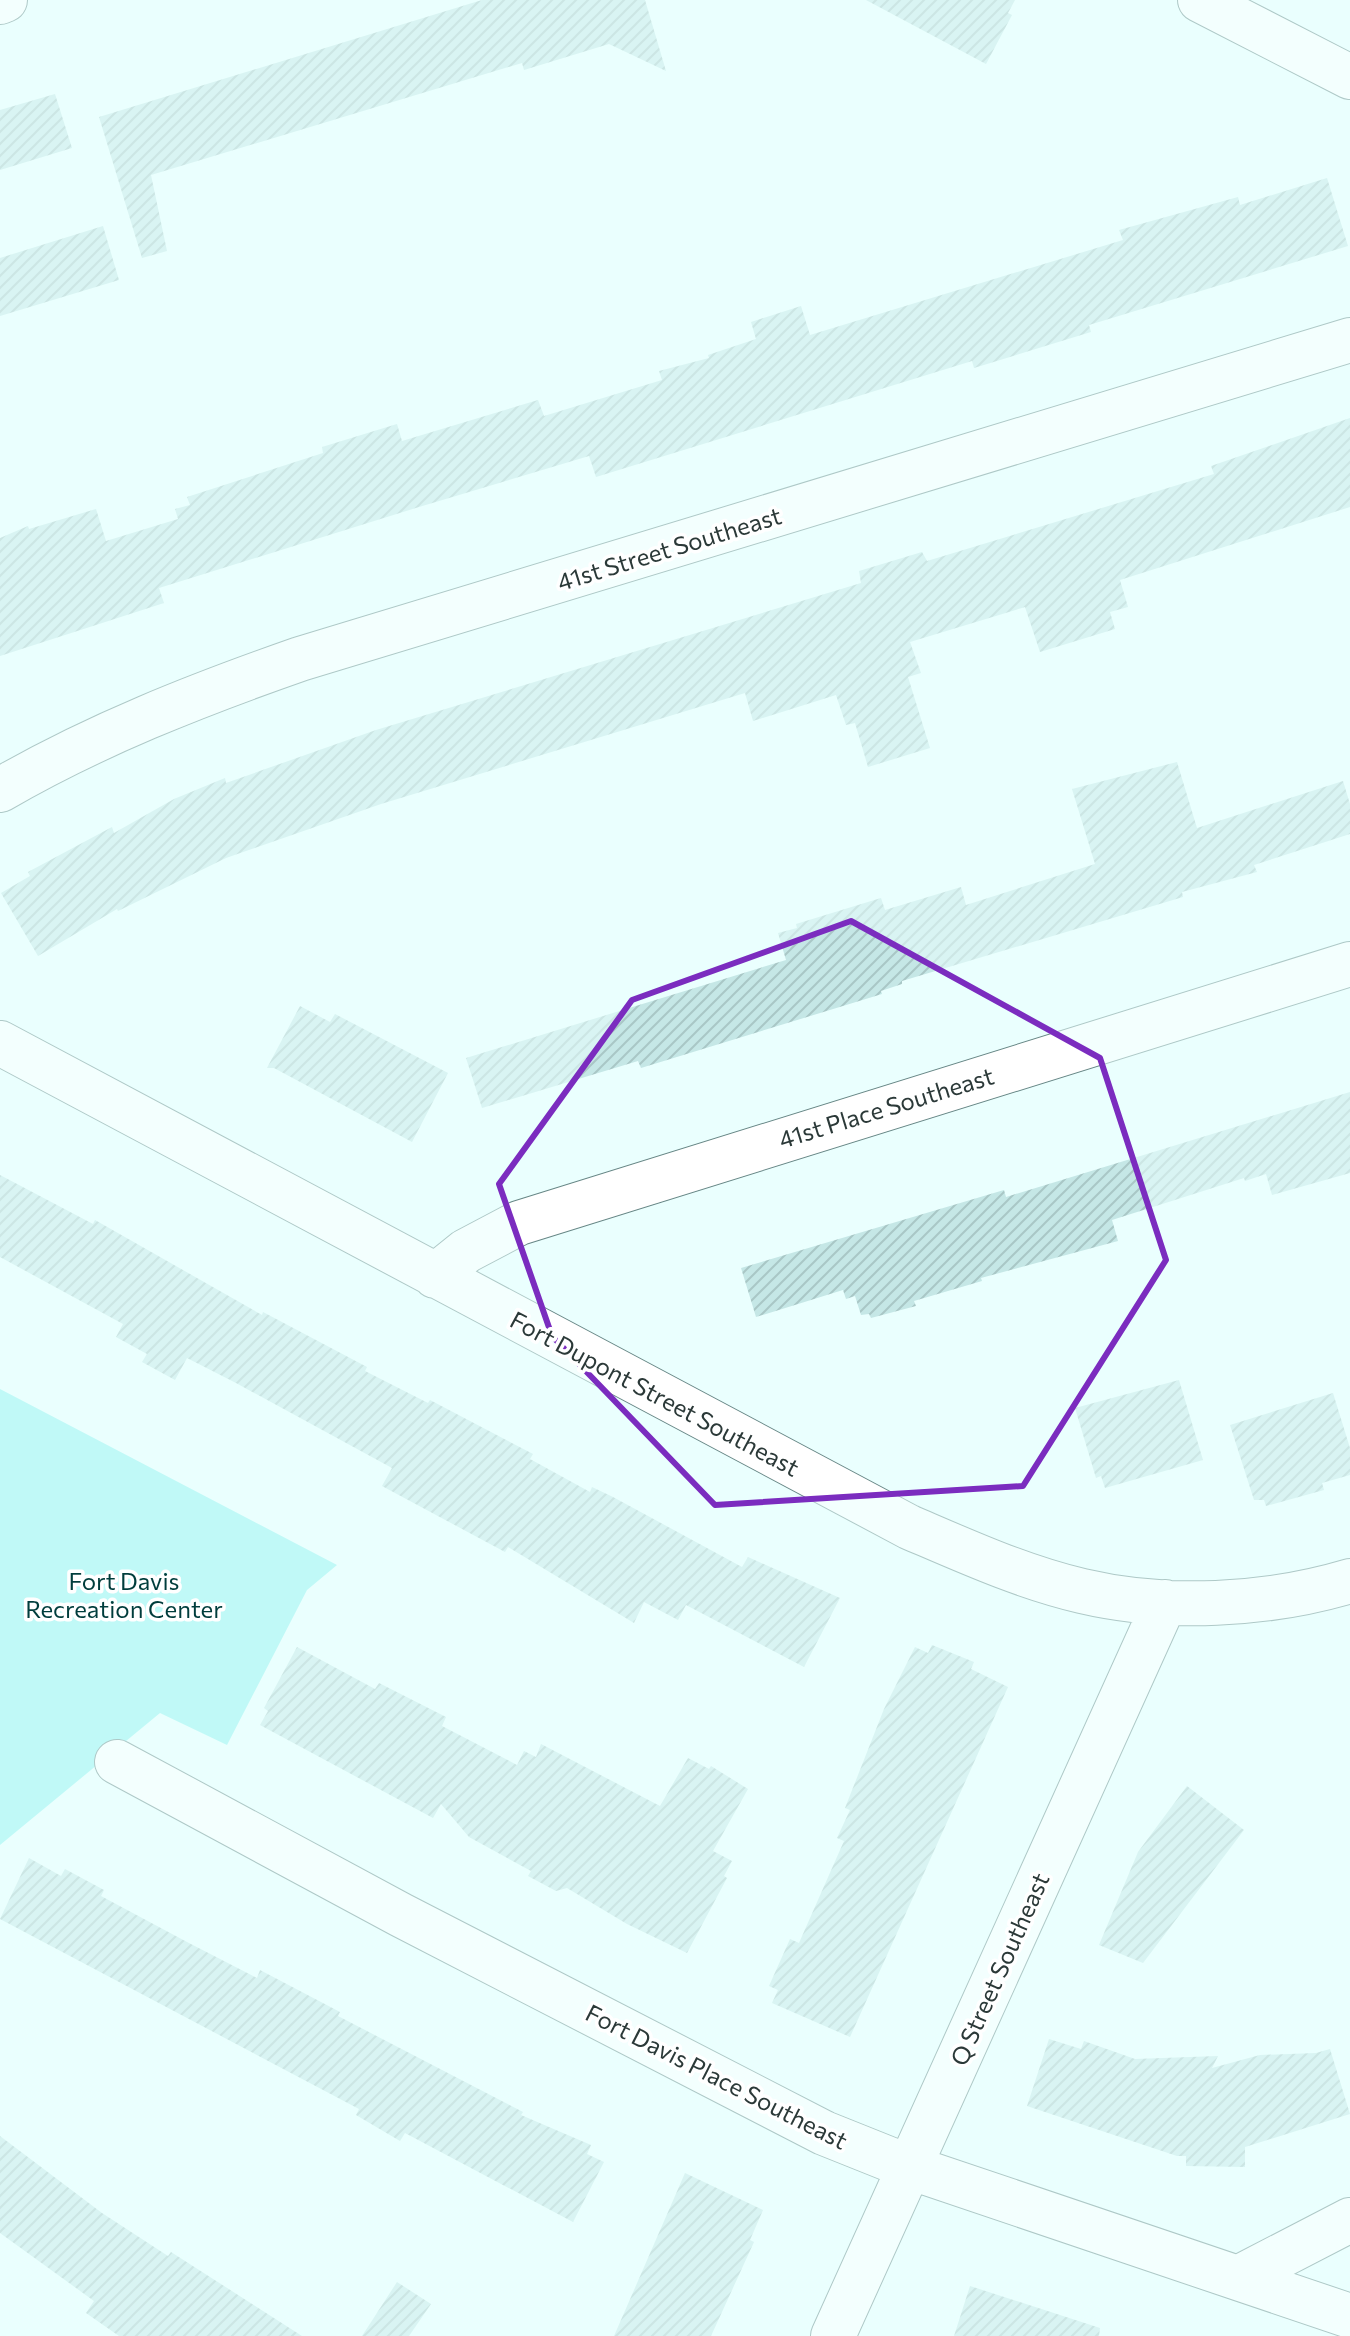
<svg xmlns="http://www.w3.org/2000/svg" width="1350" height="2336" viewBox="0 0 1350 2336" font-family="Commissioner,sans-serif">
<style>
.green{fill:#8ff2f0}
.building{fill:url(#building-hatch)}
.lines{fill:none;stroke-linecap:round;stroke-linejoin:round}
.street-casing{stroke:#678786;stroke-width:46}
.secondary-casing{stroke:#678786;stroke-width:46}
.street{stroke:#fff;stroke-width:44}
.secondary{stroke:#fff;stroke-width:44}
.marked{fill:none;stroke:#7b2cbf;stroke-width:6;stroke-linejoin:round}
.labels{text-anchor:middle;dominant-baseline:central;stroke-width:7;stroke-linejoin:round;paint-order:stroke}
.street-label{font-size:24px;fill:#2b3938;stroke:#fff}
.park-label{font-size:24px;fill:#003d3c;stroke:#fff}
</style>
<defs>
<pattern id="building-hatch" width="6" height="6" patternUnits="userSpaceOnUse" patternTransform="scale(2)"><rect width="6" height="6" fill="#c5e7e6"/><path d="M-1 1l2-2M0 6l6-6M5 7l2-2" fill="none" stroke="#a9c7c6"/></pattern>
</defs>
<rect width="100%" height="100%" fill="#eafffe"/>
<!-- green -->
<path class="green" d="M0 1389 337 1565 307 1590 227 1745 160 1713 0 1845Z"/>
<!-- building -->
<path class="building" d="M482 0H645L666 71 609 44 524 70 522 63 151 175 167 251 142 258 99 117Z
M866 0H1015L1008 13 1012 15 986 64Z
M55 94 72 148 0 170V110Z
M1327 178 1348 246 1089 325 1091 332 974 368 972 361 596 477 589 456 419 507 159 588 164 603 0 656V538L28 526 29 529 96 509 106 541 178 519 175 509 190 505 187 497 323 453 322 447 397 424 402 441 538 400 544 416 662 380 659 371 709 358 708 355 756 339 751 322 801 306 810 335 1123 240 1119 230 1238 197 1240 205Z
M103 226 119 280 0 316V258Z
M1350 418V507L1120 580 1128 607 1110 612 1115 629 1040 652 1025 607 910 642 921 673 908 677 930 748 868 767 855 723 846 725 836 695 753 721 745 693 381 804 226 858 118 911 117 909 38 956 1 893 30 876 28 872 112 827 114 833 174 799 225 778 226 783 376 730 861 583 859 571 922 552 927 561 1214 474 1211 466Z
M1177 762 1197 828 1343 781 1350 804V834L1254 865 1257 872 1182 892 1183 897 902 981V984L881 991 882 994 641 1068 638 1061 482 1108 466 1058 786 960 778 933 797 928 796 924 881 898 885 910 961 887 966 905 1095 864 1072 789Z
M300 1006 330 1022 335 1014 448 1073 412 1142 274 1068H267Z
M1350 1092V1173L1272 1195 1266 1174 1245 1181 1244 1178 1112 1220 1118 1241 981 1278 982 1281 914 1301 916 1306 871 1318 869 1314 861 1315 855 1296 846 1299 843 1290 756 1317 741 1268 1004 1190 1006 1197Z
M0 1175 93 1224 95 1220 262 1315 263 1312 367 1367 365 1371 428 1403 430 1400 533 1454 530 1459 590 1492 592 1487 613 1497 742 1567 748 1557 840 1598 804 1667 686 1605 678 1620 644 1602 634 1623 508 1547 505 1552 382 1486 392 1468 236 1383 187 1358 175 1380 142 1362 147 1354 116 1337 123 1324 0 1257Z
M1179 1380 1203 1460 1105 1488 1101 1476 1096 1478 1075 1408Z
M1333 1393 1350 1448V1475L1322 1483 1324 1490 1266 1506 1264 1500H1254L1230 1425Z
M932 1645 974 1662 971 1669 1008 1687 850 2037 772 2003 778 1990 769 1986 790 1939 799 1943 844 1841 837 1838 850 1810 845 1808 884 1709 915 1647 928 1653Z
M297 1647 375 1689 379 1683 446 1717 442 1726 517 1765 524 1751 536 1757 541 1744 660 1806 688 1758 709 1769 711 1766 748 1789 713 1851 732 1861 724 1876 727 1878 687 1953 627 1924 567 1888 556 1891 528 1876 531 1871 469 1837 441 1804 433 1818 260 1725 268 1711 264 1708Z
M1187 1786 1244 1830 1143 1963 1099 1945 1138 1852Z
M29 1858 61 1876 65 1869 104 1890 101 1896 187 1942 257 1978 260 1970 340 2012 338 2016 523 2112 521 2115 591 2145 587 2154 604 2162 573 2222 405 2133 400 2141 356 2115 359 2109 0 1919Z
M1049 2039 1081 2049 1084 2041 1135 2059 1218 2056 1212 2068 1260 2055 1316 2053 1330 2049 1350 2114 1245 2147V2167L1186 2166V2156H1177L1027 2106Z
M0 2136 102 2213 168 2256 171 2252 302 2336H119L86 2313 94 2301 0 2233Z
M685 2173 763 2210 750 2240 754 2242 711 2336H614Z
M397 2282 431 2304 409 2336H362Z
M970 2286 1100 2328 1099 2336H954Z"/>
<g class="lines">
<defs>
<path id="street" d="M0 2 5 0
M0 790C95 735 197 695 300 659L1350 340
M0 1043 909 1527C965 1551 1022 1577 1082 1591 1167 1611 1266 1606 1350 1581
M435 1276 466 1251 519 1223 1350 964
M117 1762 401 1915 824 2133 909 2167 1350 2316
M1238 2278 1350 2220
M833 2336 1165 1602"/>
<path id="secondary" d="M1200 0 1350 77"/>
</defs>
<!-- street casing -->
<use href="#street" class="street-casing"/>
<!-- secondary casing -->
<use href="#secondary" class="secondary-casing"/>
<!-- street -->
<use href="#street" class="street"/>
<!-- secondary -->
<use href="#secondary" class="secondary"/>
</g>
<!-- marked area -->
<path d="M0 0H1350V2336H0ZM851 921 1100 1058 1166 1260 1023 1486 715 1505 552 1336 499 1184 632 1000Z" fill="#eafffe" fill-opacity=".55" fill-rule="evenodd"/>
<path class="marked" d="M851 921 1100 1058 1166 1260 1023 1486 715 1505 552 1336 499 1184 632 1000Z"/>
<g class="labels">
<!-- street labels -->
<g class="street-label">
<text transform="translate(669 548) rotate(-17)">41st Street Southeast</text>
<text transform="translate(886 1107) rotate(-17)">41st Place Southeast</text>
<text transform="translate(655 1393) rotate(28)">Fort Dupont Street Southeast</text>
<text transform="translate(999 1969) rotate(-66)">Q Street Southeast</text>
<text transform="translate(717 2076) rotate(27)">Fort Davis Place Southeast</text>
</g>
<!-- park labels -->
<g class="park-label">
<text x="124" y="1580">Fort Davis<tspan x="124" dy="28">Recreation Center</tspan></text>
</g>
</g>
</svg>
